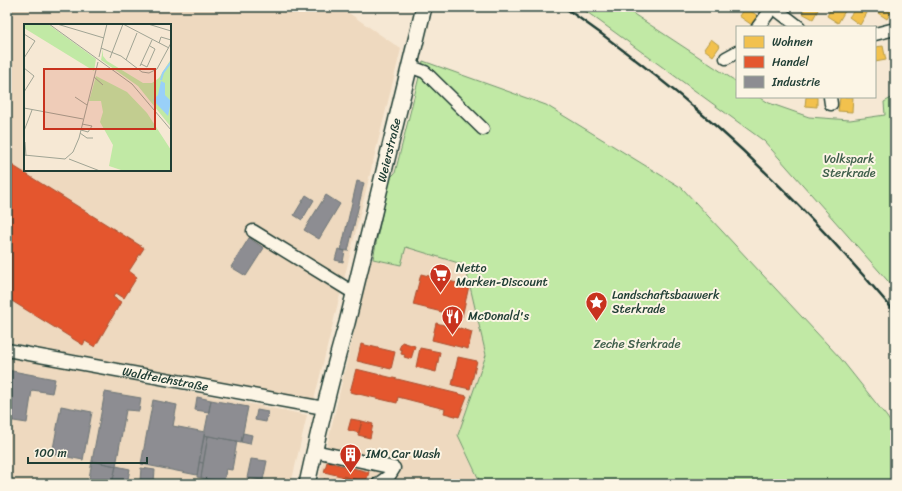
<svg xmlns="http://www.w3.org/2000/svg" width="902" height="491" viewBox="0 0 902 491" font-family="Sriracha,sans-serif">
<style>
.built{fill:#eed9bf;fill-rule:evenodd}
.green{fill:#c1e9a5;stroke:#70936c}
.homes{fill:#f2c14e;stroke:#b39946}
.shops{fill:#e4572e;stroke:#a94f30}
.industry{fill:#8d8d92;stroke:#6c7576}
.lines{fill:none;stroke-linecap:round;stroke-linejoin:round}
.minor-casing{stroke:#1f3d34;stroke-width:15}
.major-casing{stroke:#1f3d34;stroke-width:18}
.minor{stroke:#fcf5e5;stroke-width:12}
.major{stroke:#fcf5e5;stroke-width:15}
.rail{stroke:#1f3d34;stroke-width:2.5}
.labels{text-anchor:middle;dominant-baseline:central;stroke-width:4;stroke-linejoin:round;paint-order:stroke}
.street-label{font-size:12px;fill:#1f3d34;stroke:#fcf5e5}
.park-label{font-size:12px;fill:#3f5f4b;stroke:#fcf5e5}
.poi-label{font-size:12px;fill:#1f3d34;stroke:#fcf5e5;text-anchor:start}
.inset-river{fill:none;stroke:#99d0f8;stroke-width:2}
.inset-road{fill:none;stroke:#a0a494;stroke-width:1}
.view{fill:#c8321e;fill-opacity:0.15;stroke:#c8321e;stroke-width:2}
.inset-edge{fill:none;stroke:#1f3d34;stroke-width:2}
</style>
<rect width="100%" height="100%" fill="#f6e8d4"/>
<filter id="ink" filterUnits="userSpaceOnUse"><feTurbulence type="fractalNoise" baseFrequency=".025" numOctaves="2"/><feDisplacementMap in="SourceGraphic" scale="8" xChannelSelector="R" yChannelSelector="G"/><feConvolveMatrix kernelMatrix="1 2 1 2 8 2 1 2 1" color-interpolation-filters="sRGB"/></filter>
<g filter="url(#ink)">
<!-- built -->
<path class="built" d="M7 7H340L401 49 314 400 7 342ZM25 25H170V170H25Z
M406 247 465 265 486 355 458 435 480 484H318L371 259 401 265Z
M7 357 110 376 307 415 291 484H7Z"/>
<!-- green -->
<path class="green" d="M580 7H623L737 82V97H759L769 103 809 117 850 120 885 115 884 102 895 96V289L764 141Z
M423 61 546 105 682 188 841 359 887 417 895 429V484H481L458 435 486 355 465 265 406 247 401 265 373 259 389 179 395 173Z"/>
<!-- homes -->
<path class="homes" d="M745 7 758 16 752 25 739 16Z
M806 7 819 8 813 19 802 13Z
M832 7H838L845 11 838 23 827 16Z
M857 7 867 13 860 25 849 17Z
M882 7H889L893 9 887 19 878 13Z
M711 39 720 46 713 56 704 49Z
M883 46 886 60 875 62V47Z
M806 97H817V107L805 106Z
M840 97H853L852 112 838 111Z"/>
<!-- shops -->
<path class="shops" d="M7 162 144 248 129 271 137 277 124 298 116 293 113 297 121 302 95 347 85 341 83 345 7 298Z
M421 274 469 286 462 317 458 316 456 322 449 320 450 314 413 305Z
M436 323 448 326V325L460 329V328L472 332 468 349 432 340Z
M402 342 415 346 411 359 404 357 405 355 401 354 402 350 399 349Z
M361 344 395 352 391 369 357 361Z
M420 348 440 352 436 372 416 367Z
M458 357 477 361 470 389 452 385Z
M356 369 467 396 459 417 444 413 445 409 398 397 397 403 350 392Z
M351 419 362 421 359 433 348 430Z
M362 421 373 424 370 438 358 435Z
M327 462 369 472 366 482 324 472Z
M343 476 372 484H341Z
M324 479 341 484H322Z"/>
<!-- industry -->
<path class="industry" d="M357 181 364 183 348 251 341 250Z
M306 195 314 200 302 220 294 215Z
M326 195 340 204 319 239 304 230Z
M249 238 264 248 246 276 231 267Z
M338 249 345 251 343 262 335 260Z
M7 370 55 379 52 393 32 390 27 423 7 420Z
M105 392 141 398 139 411 126 410 116 466 92 461Z
M197 397 211 400 209 412 195 410Z
M153 400 177 405 173 426 205 432 197 475 141 464Z
M211 400 248 407 241 442 204 435Z
M61 406 92 412 83 460 52 454Z
M257 410 268 412 266 422 255 420Z
M243 433 252 435 250 444 241 442Z
M204 435 208 436 203 463 199 462Z
M208 436 237 441 232 470 226 469 224 482 201 478Z
M251 459 267 461 263 480 247 478Z
M92 461 116 466 112 484H88Z
M199 462 203 463 201 478 197 477Z
M116 466 130 469 127 484H112Z
M141 468 155 470 154 482 140 480Z
M206 479 224 482V484H205Z
M140 480 174 484H139Z"/>
<g class="lines">
<defs>
<g id="minor">
<path d="M773 7 799 27"/>
<path d="M758 27 773 7"/>
<path d="M875 34 895 29"/>
<path d="M726 58 737 52"/>
<path d="M409 66 425 72 483 129"/>
<path d="M830 97 831 104"/>
<path d="M253 231 354 293"/>
<path id="s1" d="M7 350 324 408"/>
<path d="M314 451 394 468 389 476 378 484"/>
</g>
<g id="major">
<path id="s2" d="M307 484C319 430 331 376 347 323L424 7"/>
</g>
</defs>
<!-- minor casing -->
<use href="#minor" class="minor-casing"/>
<!-- major casing -->
<use href="#major" class="major-casing"/>
<!-- minor -->
<use href="#minor" class="minor"/>
<!-- major -->
<use href="#major" class="major"/>
<!-- rail -->
<path class="rail" d="M564 7C617 44 668 84 717 127 781 184 840 247 895 312"/>
</g>
</g>
<!-- icons -->
<defs>
<symbol id="supermarket-pin" viewBox="-11 -11 22 30"><path d="M0 17L-7.5 6A9.5 9.5 0 1 1 7.5 6Z" fill="#c8321e" stroke="#fcf5e5"/><path d="M-6-5.5h2.5l.6 2H6L4.5 2H-2.5L-4.4-4H-6ZM-1.5 3.2a1.3 1.3 0 1 0 .1 0ZM3 3.2a1.3 1.3 0 1 0 .1 0Z" fill="#fff"/></symbol>
<symbol id="sight-pin" viewBox="-11 -11 22 30"><path d="M0 17L-7.5 6A9.5 9.5 0 1 1 7.5 6Z" fill="#c8321e" stroke="#fcf5e5"/><path d="M0-6L1.8-2.2L6-1.7L2.9 1.2L3.7 5.4L0 3.3L-3.7 5.4L-2.9 1.2L-6-1.7L-1.8-2.2Z" fill="#fff"/></symbol>
<symbol id="restaurant-pin" viewBox="-11 -11 22 30"><path d="M0 17L-7.5 6A9.5 9.5 0 1 1 7.5 6Z" fill="#c8321e" stroke="#fcf5e5"/><path d="M-5-6h1v4h1v-4h1v4h1v-4h1v5L-1.5 .5V6h-2V.5L-5-1ZM5-6V6H3V1.5H1.5Q1.5-4 5-6Z" fill="#fff"/></symbol>
<symbol id="building-pin" viewBox="-11 -11 22 30"><path d="M0 17L-7.5 6A9.5 9.5 0 1 1 7.5 6Z" fill="#c8321e" stroke="#fcf5e5"/><path d="M-4-6H4V6H1V3H-1V6H-4ZM-2.5-4.3h1.7v1.8h-1.7ZM.8-4.3h1.7v1.8H.8ZM-2.5-1h1.7V.8h-1.7ZM.8-1h1.7V.8H.8Z" fill="#fff"/></symbol>
</defs>
<g fill-rule="evenodd">
<use href="#supermarket-pin" x="428" y="262" width="25" height="34"/>
<use href="#sight-pin" x="584" y="290" width="25" height="34"/>
<use href="#restaurant-pin" x="440" y="304" width="25" height="34"/>
<use href="#building-pin" x="338" y="442" width="25" height="34"/>
</g>
<g class="labels">
<!-- street labels -->
<g class="street-label">
<text stroke="none"><textPath href="#s2" startOffset="344">Weierstraße</textPath></text>
<text stroke="none"><textPath href="#s1" startOffset="161">Waldteichstraße</textPath></text>
</g>
<!-- park labels -->
<g class="park-label">
<text x="849" y="159">Volkspark<tspan x="849" dy="14">Sterkrade</tspan></text>
<text x="637" y="344">Zeche Sterkrade</text>
</g>
<!-- poi labels -->
<g class="poi-label">
<text x="456" y="268">Netto<tspan x="456" dy="14">Marken-Discount</tspan></text>
<text x="612" y="295">Landschaftsbauwerk<tspan x="612" dy="14">Sterkrade</tspan></text>
<text x="468" y="316">McDonald's</text>
<text x="366" y="454">IMO Car Wash</text>
</g>
</g>
<!-- overview -->
<g transform="translate(24 24)">
<rect width="147" height="147" fill="#f6e8d4"/>
<path d="M0 0H24L72 35 70 47 0 4ZM79 25V32L83 37 119 59H128L135 54 147 35V103L114 62 77 36ZM72 52 103 68 123 89 147 126V147H100L85 142 89 121 76 98 79 88 77 77H65Z" fill="#c1e9a5"/>
<path d="M137 57 141 59V71L147 77 144 92 129 76 134 71Z" fill="#99d0f8"/>
<path class="inset-river" d="M137 56 139 49 147 38"/>
<path class="inset-road" d="M25 0 108 60 147 106M33 0 80 14M99 0 145 24M124 0 147 7M0 10 11 17 0 34M135 19 137 13 147 16M77 24 97 32 118 48 125 49 133 45 147 19M75 33 83 0M86 34 99 0M102 36 113 9M117 40 123 43 131 25 126 22M116 42 128 16M0 44 10 52 0 68M70 53 79 61M51 73 63 81M0 84 59 95M57 106 64 108 68 102 58 100M0 107 8 86M56 109 63 114H69M1 118 2 132M0 131 41 135M41 135 49 128 55 114 74 38M45 135 76 147"/>
<path class="view" d="M20 45H131V105H20Z"/>
<rect width="147" height="147" class="inset-edge"/>
</g>
<!-- margin -->
<rect width="902" height="491" fill="none" stroke="#fcf5e5" stroke-width="24"/>
<rect x="12" y="12" width="878" height="467" fill="none" stroke="#1f3d34" stroke-width="1.5" filter="url(#ink)"/>
<!-- legend -->
<rect x="736" y="26" width="140" height="72" fill="#fcf5e5" stroke="#a4ab9e"/>
<rect x="744" y="36" width="20" height="12" fill="#f2c14e" stroke="#a4ab9e"/>
<text x="772" y="46" font-size="12" fill="#1f3d34">Wohnen</text>
<rect x="744" y="56" width="20" height="12" fill="#e4572e" stroke="#a4ab9e"/>
<text x="772" y="66" font-size="12" fill="#1f3d34">Handel</text>
<rect x="744" y="76" width="20" height="12" fill="#8d8d92" stroke="#a4ab9e"/>
<text x="772" y="86" font-size="12" fill="#1f3d34">Industrie</text>
<!-- scale -->
<path d="M28 457v6h119v-6" fill="none" stroke="#1f3d34" stroke-width="2"/>
<text x="34" y="457" font-size="12" fill="#1f3d34" stroke="#fcf5e5" stroke-width="3" paint-order="stroke">100 m</text>
</svg>
